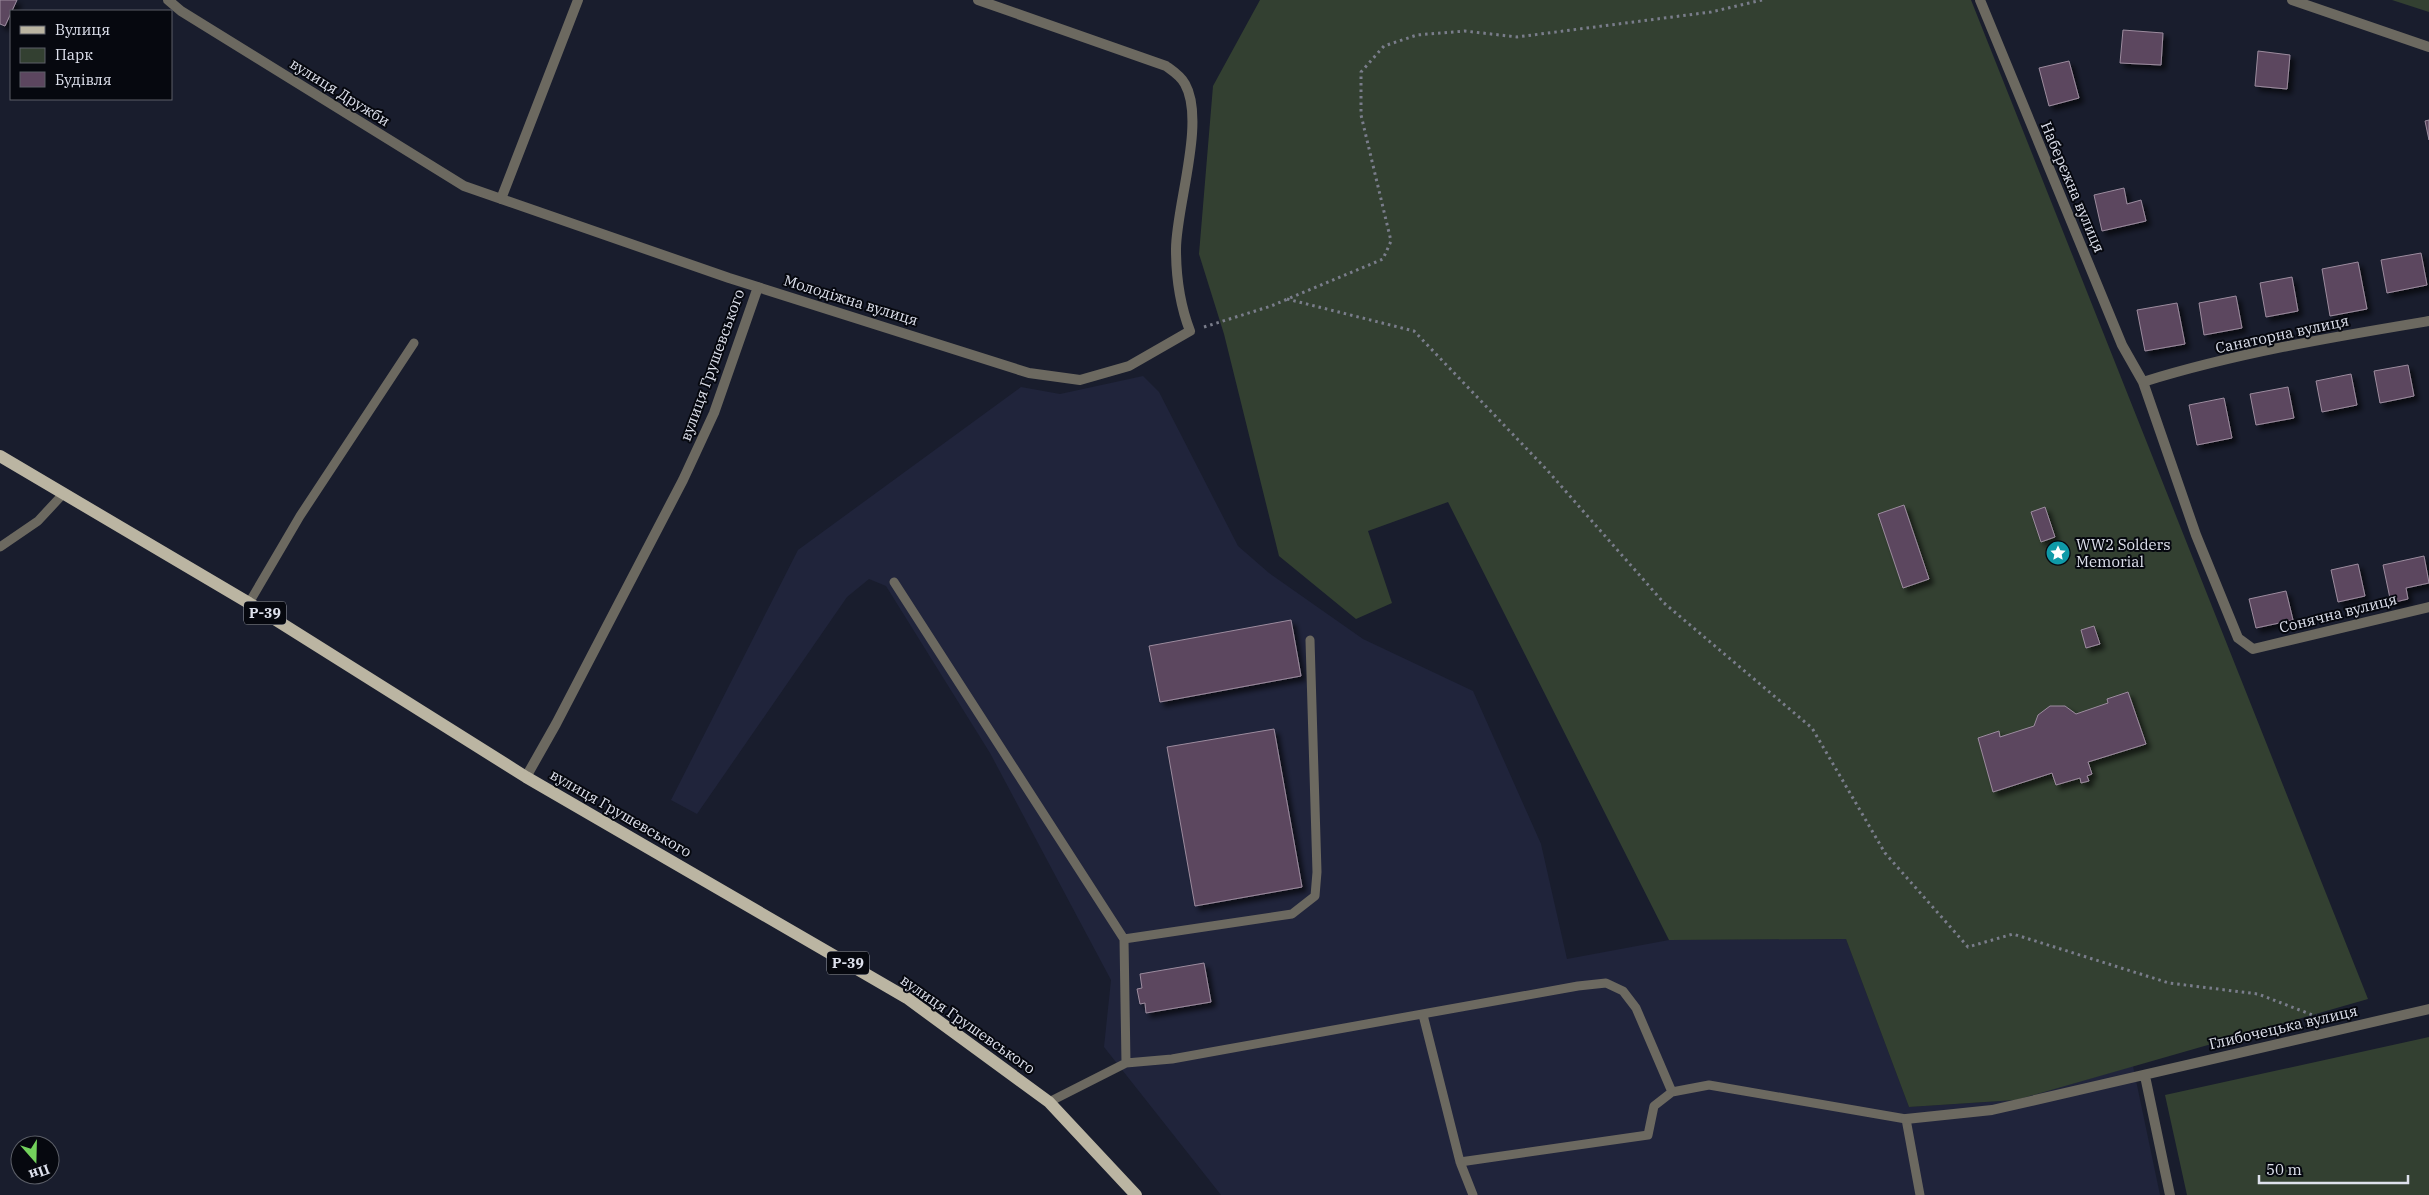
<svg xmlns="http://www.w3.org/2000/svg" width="2429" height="1195" viewBox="0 0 2429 1195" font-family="'IBM Plex Serif',serif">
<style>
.built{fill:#20243b}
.green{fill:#334031}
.building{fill:#5c465f;stroke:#9c8c9e;filter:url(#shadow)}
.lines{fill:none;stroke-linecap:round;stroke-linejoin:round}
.path{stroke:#7a7d8b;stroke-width:3;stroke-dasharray:2.5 4;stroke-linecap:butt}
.lane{stroke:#6c6960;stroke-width:9}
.street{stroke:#6c6960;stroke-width:10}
.primary{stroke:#bbb5a2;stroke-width:12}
.labels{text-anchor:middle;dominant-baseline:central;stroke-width:4;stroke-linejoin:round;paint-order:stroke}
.shield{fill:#06080f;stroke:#9da0aa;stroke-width:1}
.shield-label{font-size:14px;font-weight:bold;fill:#dee1ed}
.street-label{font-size:15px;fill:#dee1ed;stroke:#06080f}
.poi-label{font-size:15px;fill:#dee1ed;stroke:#06080f;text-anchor:start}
</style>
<defs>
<filter id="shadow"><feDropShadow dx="4.5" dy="4.5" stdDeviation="2.5" flood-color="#0009"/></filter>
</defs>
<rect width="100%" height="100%" fill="#191d2d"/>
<!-- built -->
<path class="built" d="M1143 376 1159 392 1238 546 1269 573 1363 639 1473 691 1541 844 1567 959 1669 940 1846 939 1909 1107 2016 1100 2133 1066 2160 1195H1221L1104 1047 1111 980 990 753 886 586 869 579 847 597 697 814 671 800 798 550 1021 387 1060 394Z"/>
<!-- green -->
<path class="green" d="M1260 0H1971L2368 999 2016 1100 1909 1107 1846 939 1669 940 1448 502 1368 531 1392 603 1356 619 1279 556 1224 334 1199 254 1213 86Z
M2392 0H2429V12Z
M2429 1037V1195H2187L2165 1095Z"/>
<!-- building -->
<path class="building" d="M0 0H17L5 26 0 24Z
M2123 30 2163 33 2161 65 2120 63Z
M2258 51 2290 55 2287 89 2255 86Z
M2069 61 2079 98 2049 106 2039 68Z
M2429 120V140L2425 121Z
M2124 188 2127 204 2141 200 2146 221 2102 231 2094 195Z
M2421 253 2427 285 2387 293 2381 260Z
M2358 262 2367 309 2330 316 2322 269Z
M2292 277 2298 311 2266 317 2260 283Z
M2236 296 2242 328 2204 335 2199 303Z
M2177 303 2185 344 2145 351 2137 310Z
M2408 365 2414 396 2380 403 2374 371Z
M2351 374 2357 405 2322 412 2316 381Z
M2288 387 2294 418 2256 425 2250 394Z
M2224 398 2232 438 2197 445 2189 405Z
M1904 505 1929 579 1903 588 1878 514Z
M2045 507 2055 537 2041 542 2031 512Z
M2424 556 2429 583 2406 588 2408 599 2391 603 2383 565Z
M2358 564 2365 596 2338 602 2331 570Z
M2286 591 2293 620 2256 628 2249 599Z
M1291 620 1301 676 1160 702 1149 646Z
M2094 626 2100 644 2086 648 2081 630Z
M2128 692 2146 744 2088 762 2092 774 2087 776 2089 781 2081 783 2080 778 2056 785 2052 773 1993 792 1978 738 1999 731 2000 737 2034 726 2038 715 2050 706H2065L2076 714 2108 703 2107 699Z
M1274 729 1302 887 1195 906 1167 747Z
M1204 963 1211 1002 1146 1013 1145 1003 1140 1004 1137 989 1142 988 1140 974Z"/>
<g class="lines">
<!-- path -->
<path class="path" d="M1287 299 1414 331 1547 470 1664 603 1812 728 1885 853 1968 947 2013 934 2169 983 2258 994 2323 1019
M1204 327 1271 306 1383 259 1391 241 1361 115V72L1384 46 1417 35 1465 31 1517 37 1711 12 1762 0"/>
<!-- lane -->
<path class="lane" d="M0 547 38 521 64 493
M894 582 1124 939
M249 603 300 516 414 343
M1423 1015 1460 1162 1473 1195
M1126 1063 1124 939 1292 914 1315 896 1317 872 1310 640
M1049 1102 1126 1063 1172 1059 1578 986 1606 983 1623 991 1636 1008 1672 1092
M1460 1162 1648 1135 1654 1106 1672 1092 1709 1085 1906 1119 1920 1195"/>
<!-- street -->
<path class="street" d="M168 0 181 11 464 186 729 278 1029 373 1080 380 1129 366 1190 331C1180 305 1176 278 1176 249 1176 207 1206 121 1185 84 1181 76 1173 71 1166 66L978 0
M1980 0 2122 345 2143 382 2196 535 2238 638 2253 649 2429 607
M2292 0 2429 47
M501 199 578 0
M2143 382C2236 353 2333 337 2429 321
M526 777 556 724 683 480 714 413 758 287
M2145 1076 2170 1195
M1906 1119 1992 1110 2429 1009"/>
<!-- primary -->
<path class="primary" d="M0 456 249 603 526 777 907 998 1049 1102 1136 1195"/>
</g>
<!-- icons -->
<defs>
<symbol id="sight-disc" viewBox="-11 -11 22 22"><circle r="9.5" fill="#0f9aa8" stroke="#06080f"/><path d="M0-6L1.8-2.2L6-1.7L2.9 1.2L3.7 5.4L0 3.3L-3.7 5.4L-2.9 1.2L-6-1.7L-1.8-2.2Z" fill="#fff"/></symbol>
</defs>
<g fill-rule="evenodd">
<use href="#sight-disc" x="2044" y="539" width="28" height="28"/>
</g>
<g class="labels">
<!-- shield labels -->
<g class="shield">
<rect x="244" y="601.5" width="42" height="23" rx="4"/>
<rect x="827" y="951.5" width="42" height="23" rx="4"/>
</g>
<g class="shield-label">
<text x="265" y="613">Р-39</text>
<text x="848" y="963">Р-39</text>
</g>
<!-- street labels -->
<g class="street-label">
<text transform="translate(340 92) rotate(32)">вулиця Дружби</text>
<text transform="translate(2073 187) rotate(67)">Набережна вулиця</text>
<text transform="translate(851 300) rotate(17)">Молодіжна вулиця</text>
<text transform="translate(2282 334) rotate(-12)">Санаторна вулиця</text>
<text transform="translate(712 365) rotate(-70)">вулиця Грушевського</text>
<text transform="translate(2338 613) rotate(-14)">Сонячна вулиця</text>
<text transform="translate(621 813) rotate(30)">вулиця Грушевського</text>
<text transform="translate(968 1024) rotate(35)">вулиця Грушевського</text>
<text transform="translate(2283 1027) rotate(-13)">Глибочецька вулиця</text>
</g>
<!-- poi labels -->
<g class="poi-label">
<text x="2076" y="544">WW2 Solders<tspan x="2076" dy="17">Memorial</tspan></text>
</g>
</g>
<!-- legend -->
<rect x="10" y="10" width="162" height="90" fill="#06080f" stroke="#5c5f68"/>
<rect x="20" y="26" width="25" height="8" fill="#bbb5a2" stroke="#5c5f68"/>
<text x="55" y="35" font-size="15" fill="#dee1ed">Вулиця</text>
<rect x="20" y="48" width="25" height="15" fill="#334031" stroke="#5c5f68"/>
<text x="55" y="60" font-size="15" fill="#dee1ed">Парк</text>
<rect x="20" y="72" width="25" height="15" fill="#5c465f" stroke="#5c5f68"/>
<text x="55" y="85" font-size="15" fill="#dee1ed">Будівля</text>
<!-- north arrow -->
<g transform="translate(35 1160) rotate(160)"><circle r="24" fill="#06080f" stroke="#5c5f68"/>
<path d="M0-4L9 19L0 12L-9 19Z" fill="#73d25c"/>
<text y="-8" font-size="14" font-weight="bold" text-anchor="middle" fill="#dee1ed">Пн</text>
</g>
<!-- scale -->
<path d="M2259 1175v8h149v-8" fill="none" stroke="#dee1ed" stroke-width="2.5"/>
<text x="2266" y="1175" font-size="15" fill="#dee1ed" stroke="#06080f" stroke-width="4" paint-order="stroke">50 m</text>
</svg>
